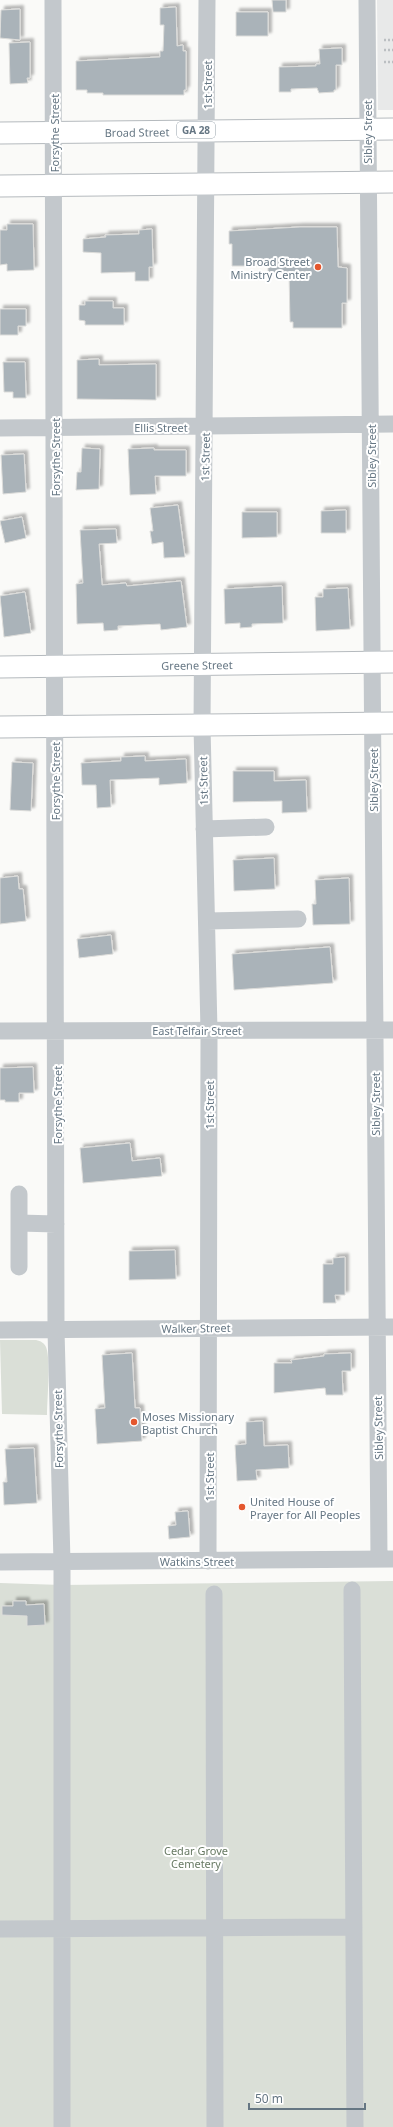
<svg xmlns="http://www.w3.org/2000/svg" width="393" height="2127" viewBox="0 0 393 2127" font-family="'Noto Sans',sans-serif">
<style>
.built{fill:#e8e9e9}
.green{fill:#dadfd7}
.building{fill:#aab3b9;stroke:#dcdcda;filter:url(#shadow)}
.lines{fill:none;stroke-linecap:round;stroke-linejoin:round}
.major-casing{stroke:#b5babe;stroke-width:23}
.path{stroke:#bbbfc2;stroke-width:2.5;stroke-dasharray:2 2;stroke-linecap:butt}
.minor{stroke:#c3c8cc;stroke-width:17}
.major{stroke:#fff;stroke-width:21}
.poi-dot{fill:#e4572e;stroke:#fff;stroke-width:1.5}
.labels{text-anchor:middle;dominant-baseline:central;stroke-width:4;stroke-linejoin:round;paint-order:stroke}
.shield{fill:#fff;stroke:#939fa8;stroke-width:1}
.shield-label{font-size:10px;font-weight:bold;fill:#657683}
.street-label{font-size:11px;fill:#657683;stroke:#fff}
.poi-label{font-size:11px;fill:#657683;stroke:#fff;text-anchor:start}
.park-label{font-size:11px;fill:#687a64;stroke:#fff}
</style>
<defs>
<filter id="shadow"><feDropShadow dx="3.5" dy="-3.5" stdDeviation="1" flood-color="#0004"/></filter>
</defs>
<rect width="100%" height="100%" fill="#fafaf8"/>
<!-- built -->
<path class="built" d="M377 0H393V110H378Z"/>
<!-- green -->
<path class="green" d="M0 1340H36C41 1341 44 1343 46 1347 51 1359 47 1400 47 1415L2 1414Z
M393 1581V2127H0V1583L62 1585Z"/>
<!-- building -->
<path class="building" d="M272 0H286V12H273Z
M176 7 177 46 183 45V51H186V90H184V95H103V93H87V90H76V61L160 57V51H163L164 25H160V8Z
M20 9V40L0 38 1 10Z
M236 12H268V36H236Z
M30 42V78H27L28 83 10 84 9 43Z
M342 48V65H336V90H334V92L319 93 317 88 291 89V92H279V67L316 66V64H320L319 49Z
M7 224H33L34 270 7 271V264L0 265V230H7Z
M300 227H337L338 267 347 268V303H342V328H293V322H290L289 273H268V266H232V244H229V231Z
M152 229 153 267H149V281H135V272L101 273V253L83 252V239L106 237 105 235 139 234V230Z
M85 301H113V308H124V325H85V321L79 320V305H85Z
M0 309H26V326H18V335H0Z
M99 359V365L156 364V400L77 399V360Z
M3 362H25L26 398H13V392H4Z
M82 448 100 449 99 489 76 490 77 472H81Z
M154 448V450H186V476H155L156 494 130 495 128 449Z
M24 454 26 492 3 494 1 455Z
M178 505 185 557 164 558 163 542 152 544 150 531H153L150 508Z
M346 510V533H321V511Z
M242 512H277V537L242 538Z
M22 517 26 538 5 543 0 521Z
M116 529 117 543 99 544 102 585 126 583 127 586 181 581 187 627 161 630 160 624 118 626V630L104 631 103 623 77 624 76 584 83 583 80 530Z
M282 586 283 623 252 624V627L240 628V623L225 624 224 589Z
M348 588 350 629 316 631 315 597H323V589Z
M25 592 31 633 4 637 0 596Z
M145 756V761L186 759 187 783 159 785V778L110 780 111 807 97 808 96 785H82L81 763 121 761V757Z
M12 762 33 763 31 811 10 810Z
M233 771H274V781L306 780 307 812 282 813V801L233 802Z
M274 858 275 889 234 891 233 860Z
M18 876 19 889H23L26 921 0 924V878Z
M349 878 350 924 313 925 312 904H316L315 880Z
M111 935 113 954 79 958 77 939Z
M330 947 333 983 234 990 232 954Z
M33 1067 34 1093H19V1102H5V1100H0V1068Z
M130 1143 132 1161 160 1158 162 1176 83 1183 80 1148Z
M175 1250 176 1279 129 1280V1251Z
M345 1257V1295H335L336 1303H323V1264H333V1258Z
M132 1353 135 1408H140L142 1441 97 1444 95 1409 105 1408 102 1355Z
M351 1353V1371H342L343 1395H326L325 1388 274 1393V1363H292L291 1360 324 1356V1354Z
M263 1421 264 1446 288 1445 289 1468 256 1470 257 1480 237 1481 235 1445 246 1444V1422Z
M34 1448 37 1503 4 1505 3 1482H7L5 1449Z
M188 1511 190 1537 169 1539 168 1526 176 1525 175 1512Z
M13 1601H26V1605L44 1604 45 1625 27 1626V1616L2 1615V1606H13Z"/>
<g class="lines">
<defs>
<g id="major">
<path id="s1" d="M0 133 393 129"/>
<path d="M0 186 393 182"/>
<path id="s2" d="M0 667 393 662"/>
<path d="M0 727 393 723"/>
</g>
</defs>
<!-- major casing -->
<use href="#major" class="major-casing"/>
<!-- path -->
<path class="path" d="M384 40H393
M384 50H393
M384 62H393"/>
<!-- minor -->
<path class="minor" d="M53 0 56 1330 62 1562V2127
M207 0 202 726 209 1031 208 1561
M367 0 379 1559
M0 428 393 424
M204 829 266 827
M207 921 298 919
M0 1031 393 1030
M19 1194V1223L56 1224
M19 1267V1223
M0 1330 393 1327
M0 1562 393 1559
M352 1590 355 2127
M214 1594 215 2127
M0 1929 354 1927"/>
<!-- major -->
<use href="#major" class="major"/>
</g>
<!-- markers -->
<g class="poi-dot">
<circle cx="318" cy="267" r="4"/>
<circle cx="134" cy="1422" r="4"/>
<circle cx="242" cy="1507" r="4"/>
</g>
<g class="labels">
<!-- shield labels -->
<rect class="shield" x="177" y="122" width="38" height="16" rx="3"/>
<g class="shield-label">
<text x="196" y="130">GA 28</text>
</g>
<!-- street labels -->
<g class="street-label">
<text transform="translate(207 85) rotate(-90)">1st Street</text>
<text stroke="none"><textPath href="#s1" startOffset="137">Broad Street</textPath></text>
<text transform="translate(367 132) rotate(-90)">Sibley Street</text>
<text transform="translate(54 133) rotate(-90)">Forsythe Street</text>
<text x="161" y="427">Ellis Street</text>
<text transform="translate(371 456) rotate(-90)">Sibley Street</text>
<text transform="translate(55 457) rotate(-90)">Forsythe Street</text>
<text transform="translate(205 457) rotate(-89)">1st Street</text>
<text stroke="none"><textPath href="#s2" startOffset="197">Greene Street</textPath></text>
<text transform="translate(373 780) rotate(-90)">Sibley Street</text>
<text transform="translate(55 781) rotate(-90)">Forsythe Street</text>
<text transform="translate(203 781) rotate(-91)">1st Street</text>
<text x="197" y="1030">East Telfair Street</text>
<text transform="translate(375 1104) rotate(-90)">Sibley Street</text>
<text transform="translate(57 1105) rotate(-90)">Forsythe Street</text>
<text transform="translate(209 1105) rotate(-90)">1st Street</text>
<text transform="translate(196 1328) rotate(-1)">Walker Street</text>
<text transform="translate(378 1428) rotate(-91)">Sibley Street</text>
<text transform="translate(58 1429) rotate(-91)">Forsythe Street</text>
<text transform="translate(209 1477) rotate(-90)">1st Street</text>
<text x="197" y="1561">Watkins Street</text>
</g>
<!-- poi labels -->
<g class="poi-label">
<text x="310" y="261" text-anchor="end">Broad Street<tspan x="310" dy="13">Ministry Center</tspan></text>
<text x="142" y="1416">Moses Missionary<tspan x="142" dy="13">Baptist Church</tspan></text>
<text x="250" y="1501">United House of<tspan x="250" dy="13">Prayer for All Peoples</tspan></text>
</g>
<!-- park labels -->
<g class="park-label">
<text x="196" y="1850">Cedar Grove<tspan x="196" dy="13">Cemetery</tspan></text>
</g>
</g>
<!-- scale -->
<path d="M249 2103v6h116v-6" fill="none" stroke="#657683" stroke-width="2"/>
<text x="255" y="2103" font-size="12" fill="#657683" stroke="#ffffff" stroke-width="3" paint-order="stroke">50 m</text>
</svg>
